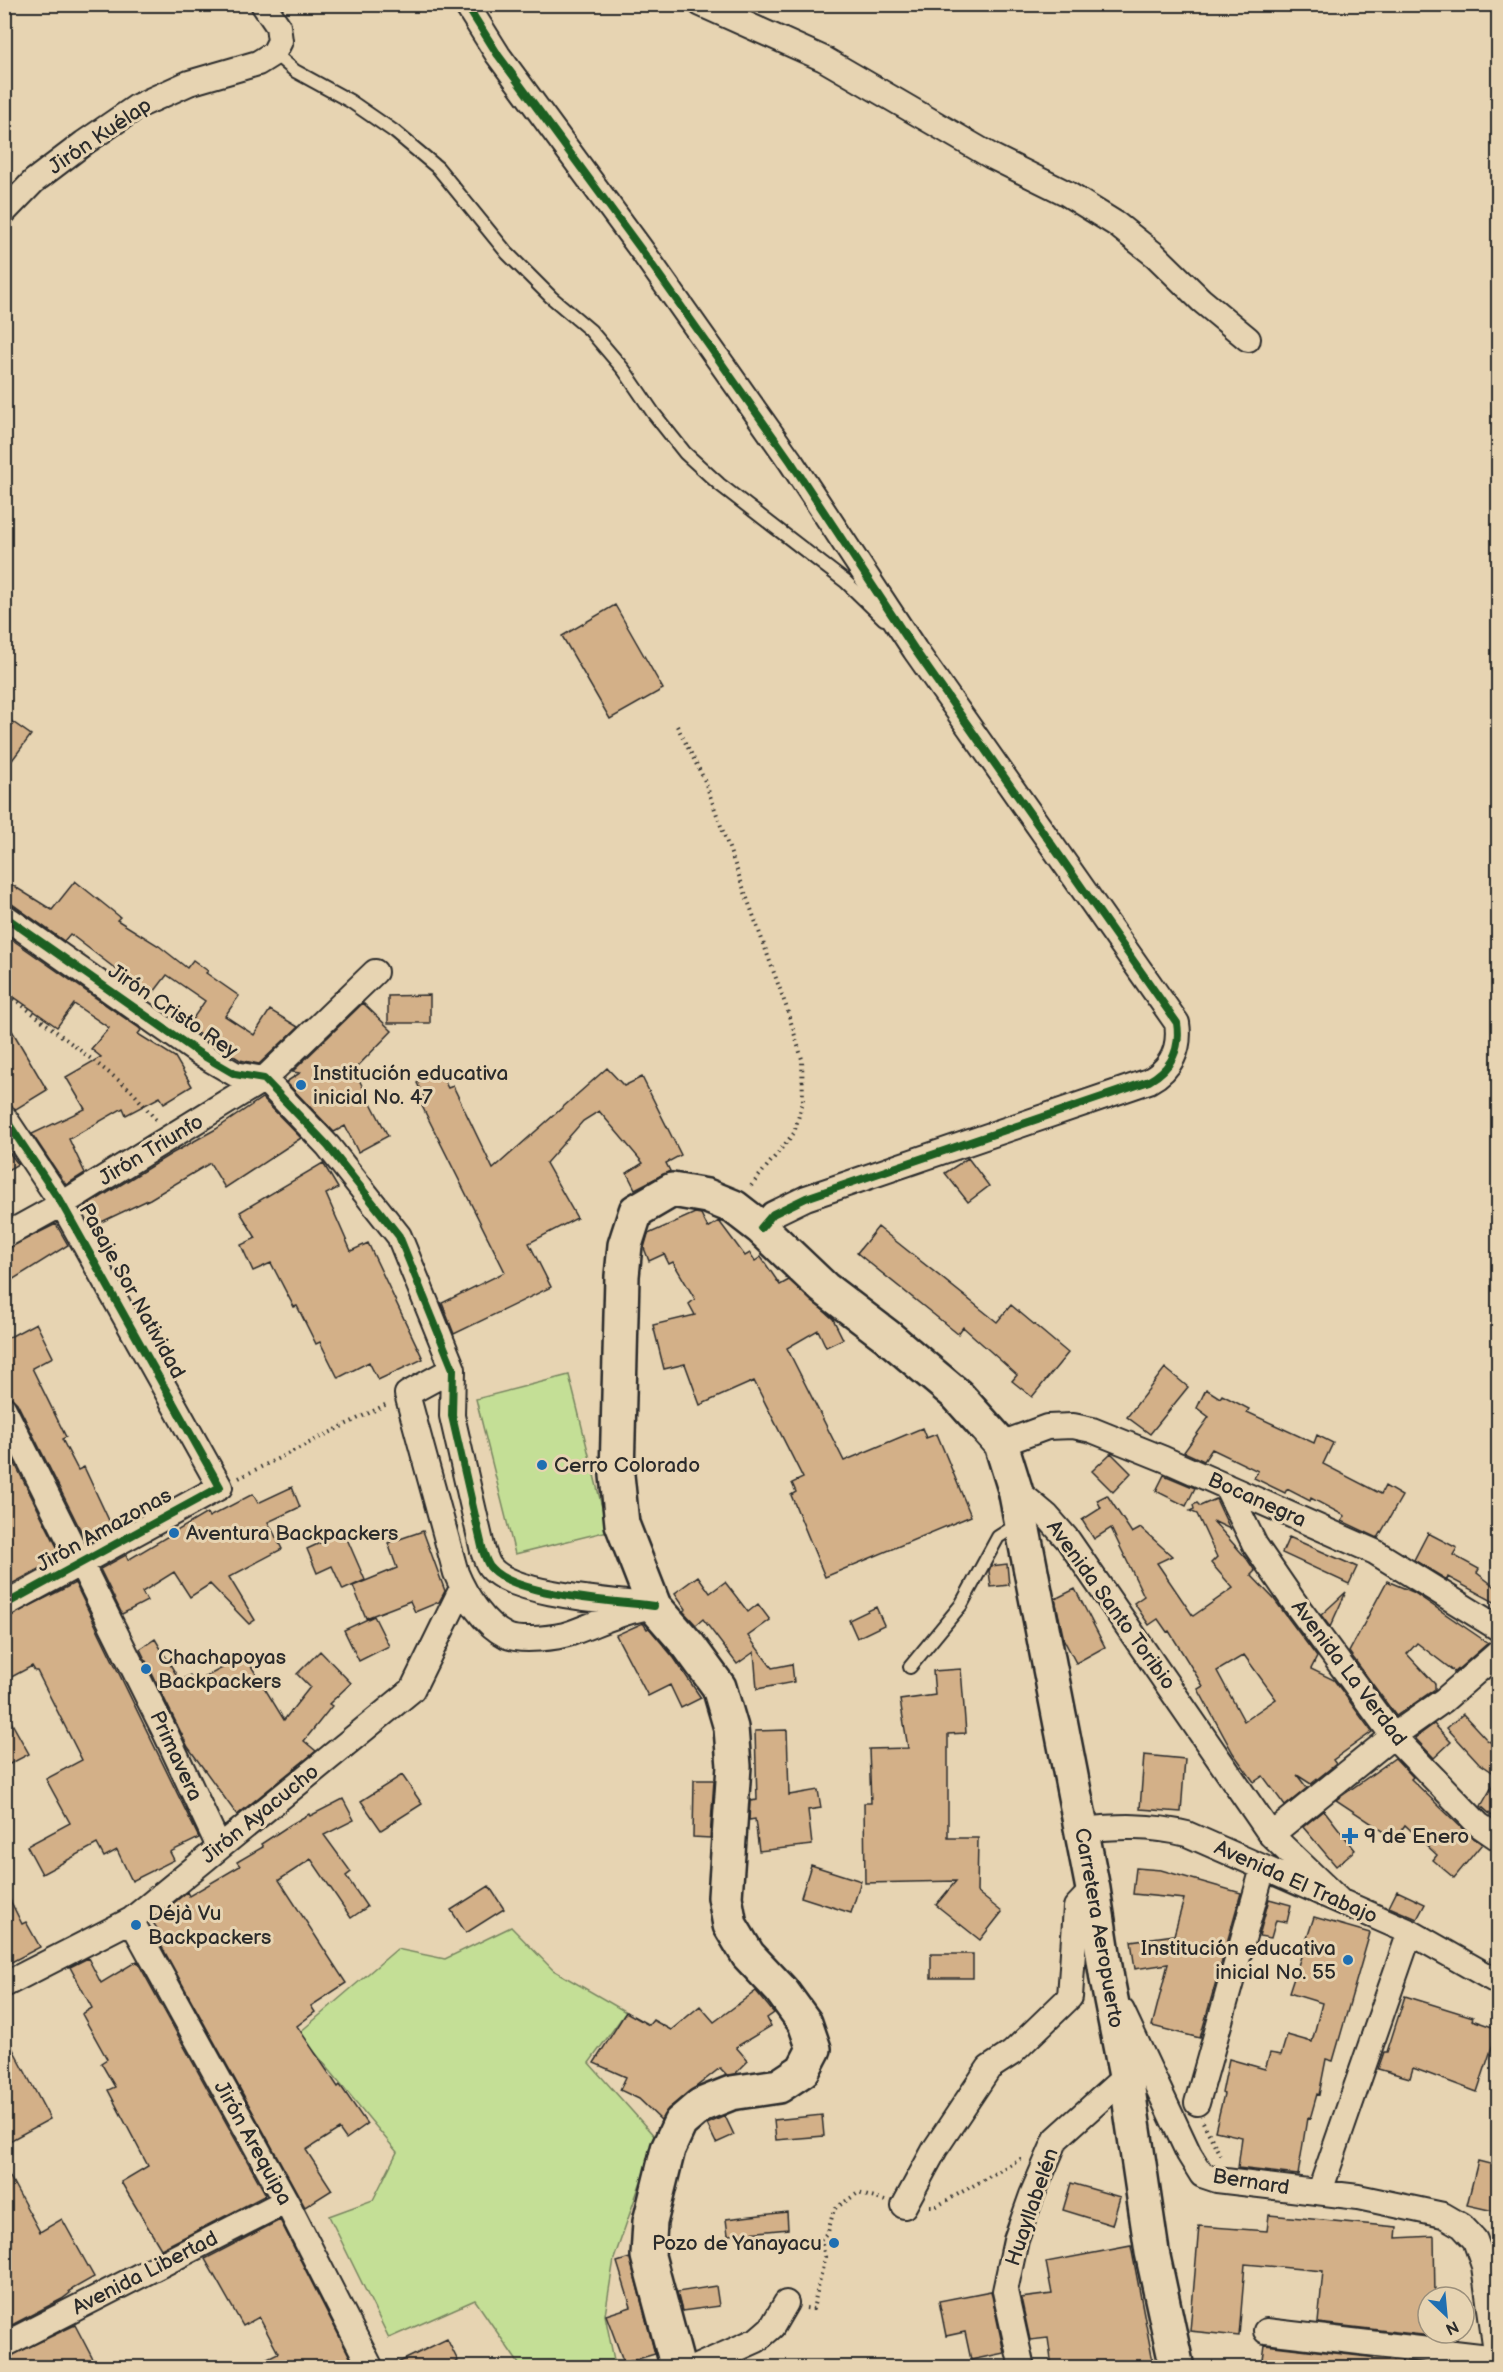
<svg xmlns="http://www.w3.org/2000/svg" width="1503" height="2372" viewBox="0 0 1503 2372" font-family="'Balsamiq Sans',sans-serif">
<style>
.green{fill:#c4df96;stroke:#788560;stroke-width:1.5}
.building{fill:#d3b088;stroke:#2b2b2b;stroke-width:1.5;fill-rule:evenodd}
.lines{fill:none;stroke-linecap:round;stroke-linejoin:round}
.lane-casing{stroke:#2b2b2b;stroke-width:16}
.street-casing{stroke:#2b2b2b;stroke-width:28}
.secondary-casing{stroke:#2b2b2b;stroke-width:38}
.path{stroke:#2b2b2b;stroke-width:4;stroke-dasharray:1.5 4.5;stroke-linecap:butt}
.lane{stroke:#e7d4b2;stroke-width:12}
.street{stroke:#e7d4b2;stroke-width:24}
.secondary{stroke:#e7d4b2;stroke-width:33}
.cycleway-casing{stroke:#e7d4b2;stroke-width:11}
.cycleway{stroke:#1b5e20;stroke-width:8}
.poi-dot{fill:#1f6fb2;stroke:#e7d4b2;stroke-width:2}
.labels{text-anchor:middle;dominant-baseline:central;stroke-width:6;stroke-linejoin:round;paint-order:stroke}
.street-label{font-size:21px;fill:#2b2b2b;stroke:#e7d4b2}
.poi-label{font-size:21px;fill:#2b2b2b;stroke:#e7d4b2;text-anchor:start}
</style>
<rect width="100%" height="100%" fill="#e7d4b2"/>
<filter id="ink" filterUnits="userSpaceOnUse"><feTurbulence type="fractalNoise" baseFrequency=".0167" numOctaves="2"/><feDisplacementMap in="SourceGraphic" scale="12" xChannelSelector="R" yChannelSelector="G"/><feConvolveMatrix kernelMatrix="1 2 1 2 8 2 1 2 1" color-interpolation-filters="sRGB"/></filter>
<g filter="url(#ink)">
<!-- green -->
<path class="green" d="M569 1375 608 1531 515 1554 476 1399Z
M511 1927 553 1970 626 2012 589 2063 656 2138 614 2259 605 2315 615 2365 620 2367H521L475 2300 389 2338 329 2216 373 2200 397 2152 299 2033 397 1949 445 1959Z"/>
<!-- building -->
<path class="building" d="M615 605 663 689 610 719 562 636Z
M4 716 31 735 4 771Z
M4 880 52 910 75 881 120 917 117 920 159 946 187 968 193 960 208 971 206 973 239 996 225 1016 254 1035 270 1010 298 1027 259 1064 240 1060 187 1027 205 1001 167 975 151 996 70 934 64 941 12 904 4 902Z
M4 934 139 1028 141 1030 138 1034 175 1057 192 1086 164 1103 160 1097 126 1115 123 1108 69 1139 85 1173 66 1185 32 1134 85 1109 66 1077 101 1057 91 1049 109 1028 74 1004 57 1027 4 990Z
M430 995V1023H388V996Z
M363 1003 392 1031 354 1070 388 1136 358 1152 345 1126 334 1132 286 1082 300 1073 292 1072Z
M4 1017 47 1090 16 1109 4 1103Z
M607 1068 624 1086 642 1077 681 1155 666 1163 670 1171 635 1189 627 1173 643 1163 599 1111 583 1121 546 1163 577 1218 529 1243 551 1287 454 1334 442 1303 505 1272 420 1102 425 1099 417 1083 439 1071 448 1088 453 1086 493 1169Z
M262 1098 301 1138 225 1188 210 1163 150 1199 95 1225 86 1206 171 1154 216 1129Z
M4 1146 18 1164 4 1172Z
M968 1158 989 1186 968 1202 945 1173Z
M323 1163 338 1188 326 1194 351 1251 368 1243 423 1359 378 1380 369 1362 338 1378 320 1342 316 1344 297 1306 294 1307 271 1263 253 1271 241 1245 256 1238 240 1212Z
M695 1213 701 1214 708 1228 719 1221 745 1256 750 1253 755 1261 761 1257 780 1285 789 1280 833 1319 843 1339 826 1347 818 1330 787 1348 844 1461 922 1428 926 1438 937 1434 971 1516 825 1577 791 1495 796 1492 792 1483 803 1478 754 1381 700 1405 685 1364 664 1369 653 1325 695 1315 689 1304 695 1299 673 1262 669 1264 664 1254 649 1261 644 1248 648 1234Z
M56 1224 68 1245 4 1285V1250Z
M878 1227 997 1322 1011 1305 1068 1353 1032 1397 1012 1381 1017 1375 963 1327 958 1334 857 1253Z
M36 1323 53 1357 32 1368 66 1437 62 1439 78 1470 84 1467 113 1529 87 1543 17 1403 11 1397 4 1395V1340Z
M1165 1368 1188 1387 1150 1434 1127 1417Z
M1206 1389 1220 1398 1222 1395 1249 1409 1247 1412 1314 1443 1317 1435 1333 1443 1323 1464 1381 1494 1385 1486 1402 1496 1378 1538 1342 1521 1345 1516 1311 1498 1310 1501 1287 1489 1285 1493 1254 1478 1258 1471 1212 1449 1204 1461 1184 1452 1209 1417 1197 1408Z
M4 1442 62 1557 4 1588Z
M1111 1453 1131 1473 1113 1492 1092 1471Z
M1164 1475 1195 1488 1186 1506 1156 1491Z
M292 1487 300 1507 268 1522 282 1549 229 1577 255 1620 249 1624 210 1584 190 1597 174 1572 142 1592 147 1601 122 1614 100 1569 126 1555 128 1560 207 1513 209 1517 253 1494 258 1503Z
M1107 1495 1132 1533 1141 1528 1172 1556 1157 1563 1193 1616 1233 1588 1211 1563 1217 1557 1197 1514 1190 1511 1194 1509 1193 1505 1197 1503 1200 1506 1216 1499 1230 1529 1213 1521 1247 1559 1255 1571 1251 1575 1274 1599 1317 1657 1311 1669 1334 1680 1372 1732 1333 1760 1336 1764 1311 1784 1297 1775 1307 1788 1285 1806 1263 1776 1254 1782 1233 1753 1198 1689 1203 1686 1169 1631 1167 1632 1158 1619 1149 1625 1134 1603 1144 1596 1111 1528 1094 1539 1082 1520 1101 1508 1097 1500ZM1244 1655 1276 1699 1244 1721 1217 1671Z
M423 1531 445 1591 439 1602 415 1612 410 1601 366 1618 353 1586 397 1568 388 1543Z
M344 1532 365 1580 343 1590 332 1566 317 1573 307 1549Z
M1428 1533 1457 1548 1453 1555 1479 1569 1477 1573 1498 1589V1604L1448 1577 1447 1580 1414 1560Z
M1289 1537 1357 1567 1349 1584 1282 1553Z
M1007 1564 1009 1585 991 1587 989 1571 991 1566Z
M698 1576 710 1593 725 1582 748 1612 758 1604 770 1620 748 1636 772 1668 792 1664 794 1682 757 1689 754 1652 737 1664 703 1619 696 1625 683 1611 686 1609 675 1593Z
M1387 1581 1413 1592 1488 1643 1455 1672 1417 1643 1407 1654 1435 1684V1689L1396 1716 1349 1652Z
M75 1583 199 1838 170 1852 174 1860 132 1881 117 1850 104 1857 97 1844 42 1874 27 1846 70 1823 46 1779 82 1760 37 1671H35L32 1666 4 1681V1619Z
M1075 1589 1105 1647 1076 1663 1064 1640 1055 1599Z
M1346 1592 1330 1627 1321 1615Z
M876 1607 884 1625 857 1638 849 1620Z
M374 1616 389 1646 359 1661 344 1630Z
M643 1623 647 1629 649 1628 674 1658 701 1698 681 1708 670 1685 648 1696 616 1635Z
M155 1639 180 1681 190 1675 194 1683 245 1656 284 1720 310 1687 297 1674 320 1651 351 1683 329 1704 332 1706 304 1741 316 1751 237 1815 188 1747 140 1649Z
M961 1669 966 1733 948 1734V1838H978L977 1892 1002 1912 980 1940 936 1905 956 1881 865 1883 864 1803H871L869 1749 908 1748 900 1700 935 1695 933 1671Z
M4 1709 29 1754 4 1767Z
M1463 1714 1487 1740 1498 1747V1821L1481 1806 1498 1776 1479 1763 1447 1728Z
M1434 1724 1451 1742 1434 1758 1415 1738Z
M787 1730 789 1795 818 1790 821 1808 808 1810 812 1845 759 1851 755 1819 749 1820 750 1801 757 1800 755 1731Z
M1144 1755 1185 1759 1181 1812 1140 1809Z
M1395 1758 1413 1777 1411 1779 1469 1835 1482 1844 1454 1878 1433 1860 1437 1855 1405 1825 1395 1839 1336 1800Z
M402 1775 422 1804 381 1830 361 1801Z
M694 1780H714L710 1838 693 1837Z
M343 1799 354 1820 324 1835 351 1872 346 1876 367 1907 351 1918 311 1859 279 1880 346 1983 311 2006 315 2012 297 2026 338 2087 340 2085 367 2124 346 2139 339 2129 306 2150 332 2190 305 2207 162 1947 157 1935 160 1933 152 1921 187 1892 189 1896 240 1866 237 1862 263 1847 261 1844 290 1825 309 1814 310 1816Z
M1324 1810 1355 1850 1336 1866 1303 1827Z
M811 1865 861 1881 851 1913 801 1897Z
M1136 1868 1161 1870 1241 1893 1200 2038 1152 2026 1168 1964 1135 1969 1131 1941 1174 1935 1184 1899 1133 1894Z
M489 1886 504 1909 466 1933 451 1910Z
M4 1888 22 1924 26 1922 40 1947 4 1966Z
M1397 1891 1425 1904 1417 1919 1389 1907Z
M1269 1899 1291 1905 1287 1922 1276 1920 1271 1938 1259 1936Z
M1314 1917 1370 1933 1333 2061 1326 2059 1319 2095 1317 2094 1310 2119 1307 2118 1298 2175 1238 2168 1242 2137 1215 2131 1224 2094 1222 2093 1229 2059 1265 2069 1270 2053 1281 2055 1287 2035 1312 2042 1322 2003 1289 1993Z
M931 1954H973V1978H931Z
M88 1958 101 1983 137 1961 266 2195 161 2249 121 2182 148 2166 108 2090 115 2087 101 2063 107 2059 82 2014 92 2008 70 1967Z
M756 1991 774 2013 767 2018 771 2026 736 2047 748 2061 735 2074 727 2075 720 2068 668 2109 661 2120 639 2099 620 2090 626 2077 594 2063 626 2012 649 2025 653 2020 671 2030 700 2006 714 2022Z
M1405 1996 1473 2017 1472 2020 1498 2029 1477 2092 1413 2068 1410 2078 1378 2069 1384 2052H1387Z
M4 2032 50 2119 4 2144Z
M822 2115 824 2136 776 2140 774 2120Z
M725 2116 734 2135 716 2143 707 2124Z
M1478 2161 1498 2166V2212L1467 2205Z
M4 2166 40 2232 62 2219 94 2277 69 2291 70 2293 62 2299 4 2329Z
M1071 2183 1120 2197 1112 2225 1063 2210Z
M787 2212 788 2229 728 2235 726 2219Z
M1269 2215 1397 2227 1396 2238 1434 2236 1435 2297H1428V2333H1457V2339L1318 2323 1323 2271 1245 2264 1239 2336 1190 2331 1199 2226 1267 2231Z
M280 2220 355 2367H249L278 2353 259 2317 243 2326 205 2259Z
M1131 2246 1154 2367H1052L1048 2338 1030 2340 1021 2298 1052 2294 1046 2262Z
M630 2258 655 2354 624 2363 606 2315 631 2307 617 2262Z
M716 2286 719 2306 682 2311 677 2292Z
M991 2291 1004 2353 971 2360 965 2332 946 2336 939 2301Z
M75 2325 97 2367H4V2359Z
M447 2339 458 2361 446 2367H389Z
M1265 2345 1455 2367H1262Z"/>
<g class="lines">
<defs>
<path id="lane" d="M274 53 295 71 350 101 395 132 438 168 507 253 551 297 590 330 624 370 654 414 685 453 719 484 846 582 884 619
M910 1667 961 1605 998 1537 1020 1523"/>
<path id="street" d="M466 4 498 55 640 248 791 462 915 650 1177 1023C1181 1049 1171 1069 1149 1081L806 1198 773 1214 761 1228
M701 4 824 59 991 156 1066 193 1116 224 1155 255 1201 300 1248 339
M4 212 34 181 84 143 138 106 189 83 258 63 274 53 280 41 278 26 263 4
M4 916 199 1053 235 1074 264 1079 328 1146 399 1236 453 1369 452 1416 483 1551C485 1556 487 1564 491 1568 515 1596 616 1601 654 1606
M4 1117 62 1204 220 1487 4 1605
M4 1236 62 1204 264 1079 375 972
M453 1369 407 1394 456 1573C465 1595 484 1625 507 1636 521 1642 557 1638 571 1633 594 1625 615 1614 640 1609
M4 1409 166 1734 219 1847
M1001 1444 1047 1427 1073 1426 1092 1430 1164 1459 1375 1552 1498 1628
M1226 1486 1255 1545 1292 1599 1393 1736 1479 1825 1498 1838
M1015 1489 1047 1516 1068 1540 1271 1835 1340 1901
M1081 1830C1118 1826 1151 1825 1187 1834L1410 1932 1498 1982
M1271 1835 1393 1736 1444 1700 1498 1653
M131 1920 286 2201 371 2368
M4 1985 131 1920 412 1690 462 1588
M1122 2011 1189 2154 1202 2175 1217 2180 1358 2197 1443 2215 1462 2226 1475 2240 1484 2266 1498 2365
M1197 2103 1263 1868
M1320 2191 1410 1932
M904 2206 935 2149 989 2068 1012 2053 1070 1997 1076 1907 1093 1889
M1266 2331 1497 2358
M4 2345 286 2201
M694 2368 757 2340 772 2327 786 2303
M1022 2368 1005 2291 1016 2240 1032 2195 1056 2139 1126 2076"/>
<path id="secondary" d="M678 2368 648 2256 650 2222 668 2149 680 2123 701 2105 731 2093 779 2086 803 2070 814 2049 805 2023 781 1990 748 1955 730 1925 725 1897 734 1766 731 1728 719 1687 689 1646 654 1606 622 1524 617 1475 622 1276 625 1245 636 1211 672 1190 707 1196 734 1207 761 1228 824 1288 887 1336 957 1395 1001 1444 1015 1489 1093 1889 1107 1979 1126 2076 1152 2252 1177 2368"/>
</defs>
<!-- lane casing -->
<use href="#lane" class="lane-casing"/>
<!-- street casing -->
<use href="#street" class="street-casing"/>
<!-- secondary casing -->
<use href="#secondary" class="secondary-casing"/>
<!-- path -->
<path class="path" d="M677 726 704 779 786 1006 802 1059 803 1101 794 1133 751 1186
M4 991 131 1090 156 1120
M239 1478 387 1404
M1203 2122 1220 2155
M930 2206H937L1024 2157
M806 2308 813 2309 825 2257 821 2239 828 2232 834 2209 858 2193 885 2201"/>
<!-- lane -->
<use href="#lane" class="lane"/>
<!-- street -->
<use href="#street" class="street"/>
<!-- secondary -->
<use href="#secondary" class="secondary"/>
<defs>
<path id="cycleway" d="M466 4 498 55 640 248 791 462 915 650 1177 1023C1181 1049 1171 1069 1149 1081L806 1198 773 1214 761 1228
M4 916 199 1053 235 1074 264 1079 328 1146 399 1236 453 1369 452 1416 483 1551C485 1556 487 1564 491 1568 515 1596 616 1601 654 1606
M4 1117 62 1204 220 1487 4 1605"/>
</defs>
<!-- cycleway casing -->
<use href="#cycleway" class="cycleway-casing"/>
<!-- cycleway -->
<use href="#cycleway" class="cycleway"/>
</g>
</g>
<!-- markers -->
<g class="poi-dot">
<circle cx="301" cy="1085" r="6"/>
<circle cx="542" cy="1465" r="6"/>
<circle cx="174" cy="1533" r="6"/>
<circle cx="146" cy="1669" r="6"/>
<path d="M1347 1827h6v6h6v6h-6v6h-6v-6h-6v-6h6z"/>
<circle cx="136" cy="1925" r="6"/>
<circle cx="1348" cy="1960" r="6"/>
<circle cx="834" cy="2243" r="6"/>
</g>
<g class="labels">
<!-- street labels -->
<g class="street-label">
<text transform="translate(100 136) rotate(-34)">Jirón Kuélap</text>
<text transform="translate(173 1011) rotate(34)">Jirón Cristo Rey</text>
<text transform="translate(151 1150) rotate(-31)">Jirón Triunfo</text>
<text transform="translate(132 1291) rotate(61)">Pasaje Sor Natividad</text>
<text transform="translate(1257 1500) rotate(24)">Bocanegra</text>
<text transform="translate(104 1530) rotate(-29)">Jirón Amazonas</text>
<text transform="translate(1111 1605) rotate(54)">Avenida Santo Toribio</text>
<text transform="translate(1349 1673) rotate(53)">Avenida La Verdad</text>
<text transform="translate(176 1756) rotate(65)">Primavera</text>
<text transform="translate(260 1814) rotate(-39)">Jirón Ayacucho</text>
<text transform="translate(1296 1882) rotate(24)">Avenida El Trabajo</text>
<text transform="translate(1099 1928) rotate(80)">Carretera Aeropuerto</text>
<text transform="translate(253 2143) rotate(61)">Jirón Arequipa</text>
<text transform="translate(1251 2182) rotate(9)">Bernard</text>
<text transform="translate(1032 2207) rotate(-71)">Huayllabelén</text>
<text transform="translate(145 2273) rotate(-27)">Avenida Libertad</text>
</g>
<!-- poi labels -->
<g class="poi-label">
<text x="313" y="1073">Institución educativa<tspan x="313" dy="24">inicial No. 47</tspan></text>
<text x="554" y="1465">Cerro Colorado</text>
<text x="186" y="1533">Aventura Backpackers</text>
<text x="158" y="1657">Chachapoyas<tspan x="158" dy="24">Backpackers</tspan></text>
<text x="1364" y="1836">9 de Enero</text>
<text x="148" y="1913">Déjà Vu<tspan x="148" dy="24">Backpackers</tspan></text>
<text x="1336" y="1948" text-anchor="end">Institución educativa<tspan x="1336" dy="24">inicial No. 55</tspan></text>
<text x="822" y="2243" text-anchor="end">Pozo de Yanayacu</text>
</g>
</g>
<!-- margin -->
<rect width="1503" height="2372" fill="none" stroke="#e7d4b2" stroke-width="24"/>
<rect x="12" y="12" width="1479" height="2348" fill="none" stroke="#2b2b2b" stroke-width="2" filter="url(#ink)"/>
<!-- north arrow -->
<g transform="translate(1446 2315) rotate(154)"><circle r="28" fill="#e7d4b2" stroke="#9c907c" stroke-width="1.5"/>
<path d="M0-4.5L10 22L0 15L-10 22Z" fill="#1f6fb2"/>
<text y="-9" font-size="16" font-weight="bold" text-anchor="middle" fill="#2b2b2b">N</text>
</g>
</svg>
